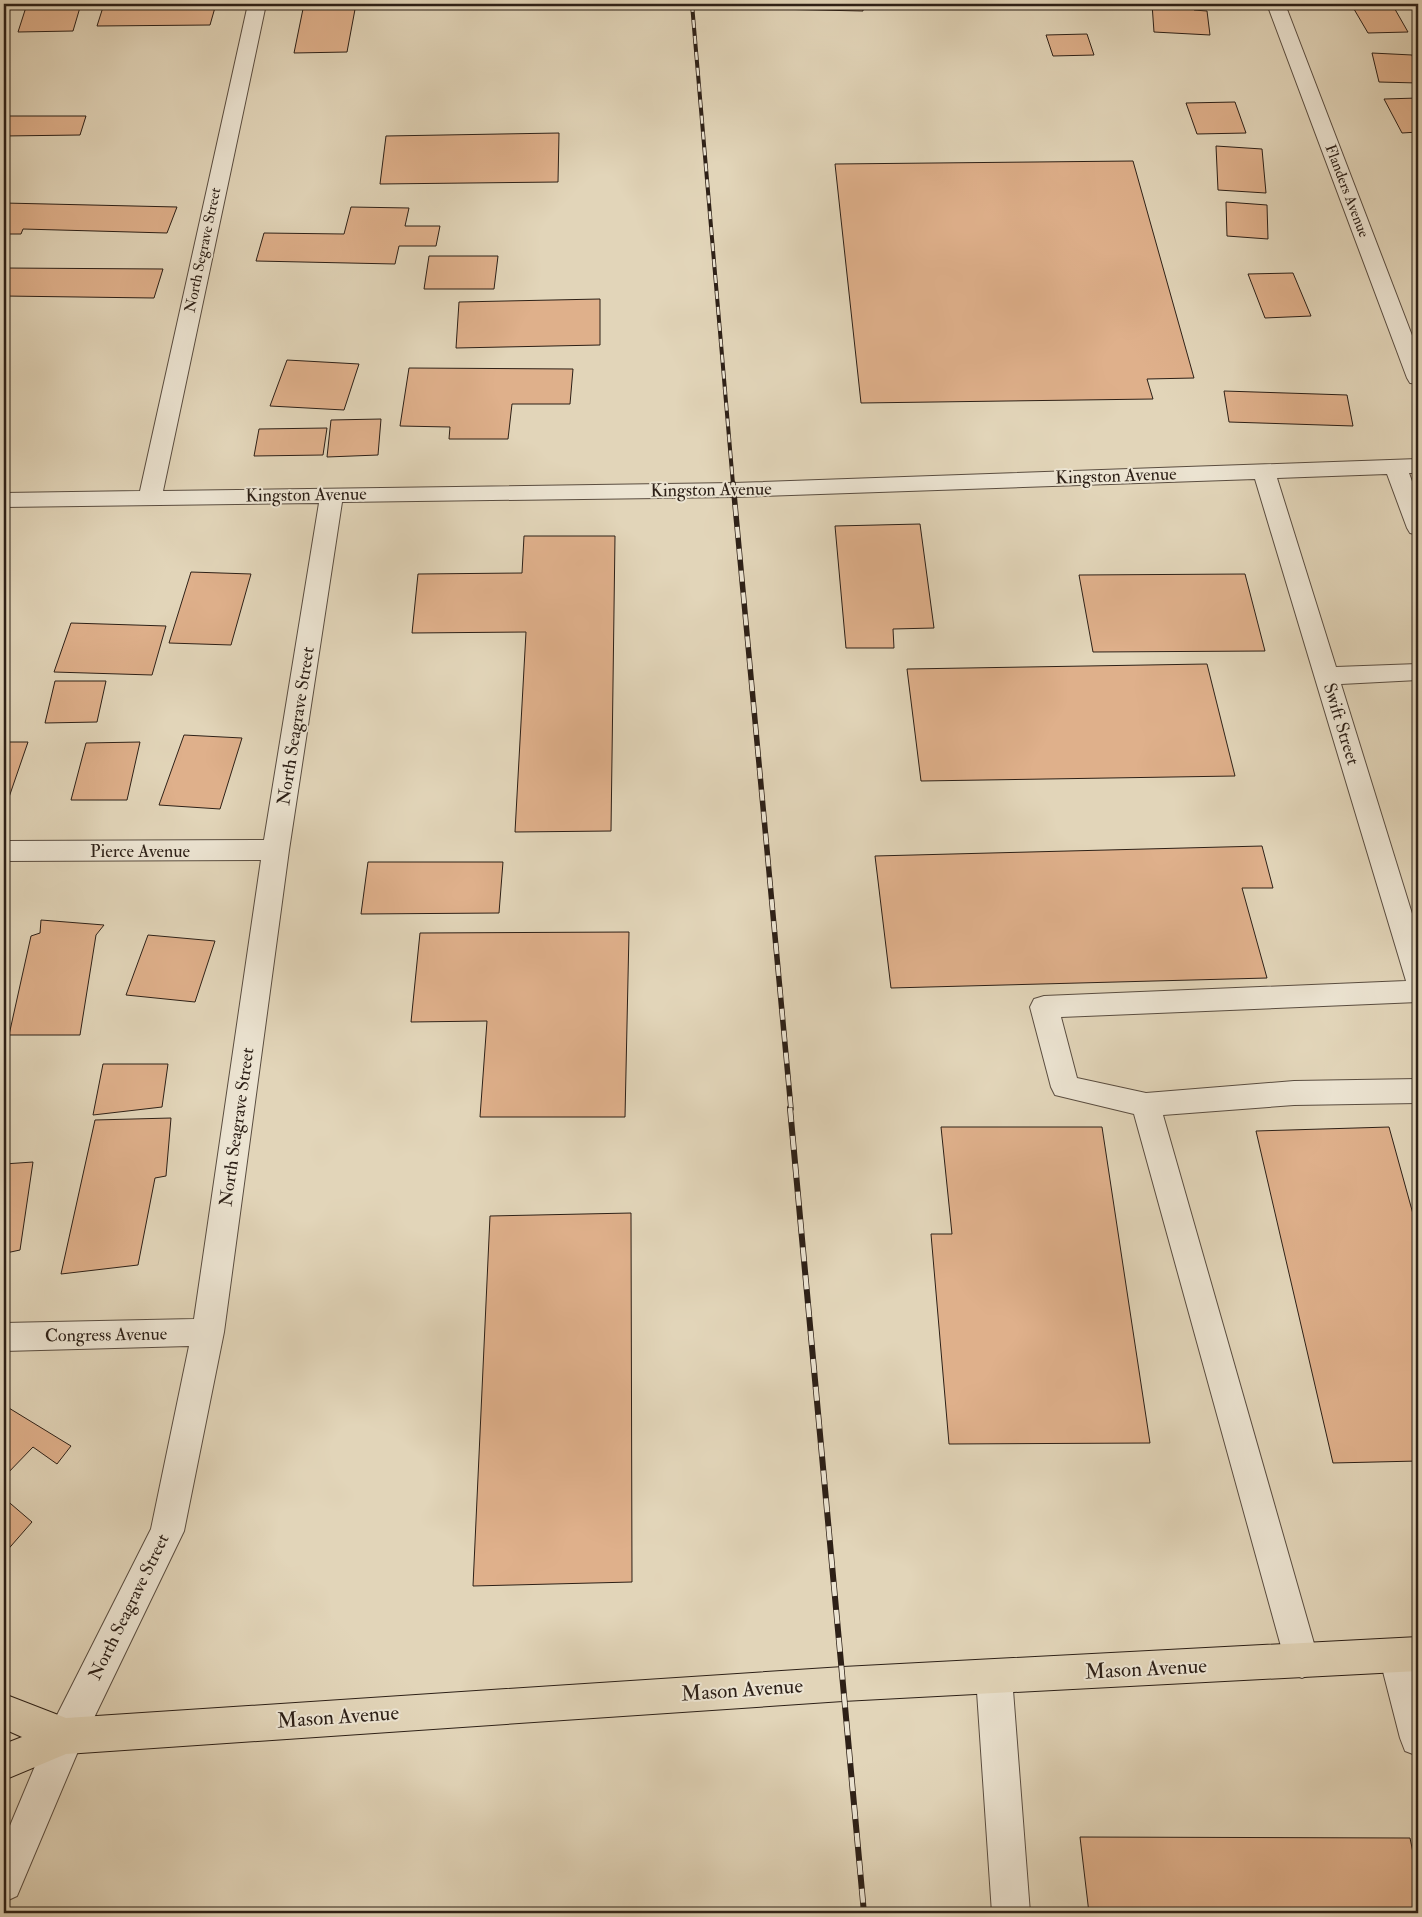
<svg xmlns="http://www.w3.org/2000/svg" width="1422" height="1917" viewBox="0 0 1422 1917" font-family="'IM FELL Double Pica',serif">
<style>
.building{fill:#dfb08b;stroke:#2d2017}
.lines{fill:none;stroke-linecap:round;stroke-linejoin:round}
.minor-casing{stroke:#5a4d40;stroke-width:2}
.major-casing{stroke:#2d2017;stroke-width:2}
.minor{fill:#ece4d2;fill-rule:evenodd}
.major{fill:#e2d5b9;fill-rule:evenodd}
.rail-far2-casing{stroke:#2d2017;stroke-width:4}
.rail-far1-casing{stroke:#2d2017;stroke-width:5.5}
.rail-casing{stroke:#2d2017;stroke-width:6}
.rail-far2{stroke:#ece4d2;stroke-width:2.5;stroke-dasharray:8;stroke-linecap:butt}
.rail-far1{stroke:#ece4d2;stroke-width:4;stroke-dasharray:11;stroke-linecap:butt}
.rail{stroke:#ece4d2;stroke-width:4.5;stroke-dasharray:14;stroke-linecap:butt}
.labels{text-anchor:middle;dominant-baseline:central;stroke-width:4;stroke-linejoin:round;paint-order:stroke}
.far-street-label{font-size:15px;fill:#2d2017;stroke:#ece4d2}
.street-label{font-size:18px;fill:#2d2017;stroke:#ece4d2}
.near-street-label{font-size:21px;fill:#2d2017;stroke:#ece4d2}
</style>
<rect width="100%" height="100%" fill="#e2d5b9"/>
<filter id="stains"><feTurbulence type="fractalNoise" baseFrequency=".004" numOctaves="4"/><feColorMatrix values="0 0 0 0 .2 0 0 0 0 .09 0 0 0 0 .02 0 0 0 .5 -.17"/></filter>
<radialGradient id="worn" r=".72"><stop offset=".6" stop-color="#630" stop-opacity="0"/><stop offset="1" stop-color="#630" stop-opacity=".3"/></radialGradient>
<!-- building -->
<path class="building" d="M27 4H81L73 31 18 32Z
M104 4H216L210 25 97 26Z
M304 4H356L347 52 294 53Z
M772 4H863V11L772 9Z
M1152 4H1194V10L1207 11 1210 35 1154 32Z
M1351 4H1392L1408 32 1368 33Z
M1087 34 1094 55 1053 56 1046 35Z
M1372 53 1412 55 1416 70H1418V83L1379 82Z
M1418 98V132L1402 133 1384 99Z
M1235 102 1246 133 1197 134 1186 103Z
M4 116H86L80 135 4 136Z
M559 133 558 182 380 184 386 136Z
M1216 146 1262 149 1266 193 1218 190Z
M1133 161 1194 378 1147 379 1153 399 861 403 835 164Z
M1226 202 1267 205 1268 239 1227 236Z
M4 203 177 207 167 233 23 229 21 234H4Z
M351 207 409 208 405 226H440L436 246H399L395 264 256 261 264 233 344 234Z
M429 256H498L494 289H424Z
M4 268 163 269 154 298 4 296Z
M1293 273 1311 316 1265 318 1248 274Z
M600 299V345L456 348 459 302Z
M287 360 359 364 344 410 270 406Z
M409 368 573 369 570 404H512L508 439H449L450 427 400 426Z
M1224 391 1347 395 1353 426 1229 422Z
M381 419 378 455 327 457 331 420Z
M327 428 323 455 254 456 259 429Z
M920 524 934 628 893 629 894 648H846L835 526Z
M524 536H615L611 831 515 832 526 632 412 633 418 574 522 573Z
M191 572 251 574 231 645 169 643Z
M1245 574 1265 651 1093 652 1079 575Z
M71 623 166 626 152 675 54 672Z
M1207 664 1235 776 921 781 907 669Z
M55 681H106L97 722 45 723Z
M184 735 242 738 220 809 159 805Z
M4 742H28L7 803H4Z
M140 742 127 800H71L86 743Z
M1262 846 1273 888H1242L1267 978 891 988 875 856Z
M368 862H503L499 913 361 914Z
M41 920 104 925 96 935 80 1035H9L31 936 40 933Z
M629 932 625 1117H480L487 1021 411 1022 420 933Z
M148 935 215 941 195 1002 126 995Z
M103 1064H168L162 1107 93 1115Z
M171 1118 166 1176 155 1178 138 1265 61 1274 95 1120Z
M941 1127H1102L1150 1443 949 1444 931 1234H952Z
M1389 1127 1418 1232V1461L1333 1463 1256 1131Z
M33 1162 20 1250 6 1253V1266H4V1164Z
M631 1213 632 1582 473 1586 490 1216Z
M4 1405 71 1446 57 1464 33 1447 4 1477Z
M4 1498 32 1522 4 1554Z
M1080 1837 1410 1838 1418 1877V1913H1089Z"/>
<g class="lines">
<defs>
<path id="minor" d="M248 4H266L163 491 734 483 1418 459V473H1409L1418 498V535L1410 533 1407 528 1387 474 1277 478 1336 667 1418 664V680L1341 684 1418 933V1002L1061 1017 1077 1078 1146 1093 1294 1081 1418 1079V1103L1294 1105 1163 1115 1319 1661 1314 1673 1302 1678 1290 1673 1285 1661 1134 1114 1055 1095 1051 1087 1030 1007 1034 999 1044 996 1406 981 1255 479 734 497 342 502 289 850 224 1332 184 1531 79 1749 17 1896 4 1902V1840L53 1723 151 1529 189 1346 4 1351V1323L194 1319 261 860 4 861V841L264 840 319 503 4 507V493L140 491Z
M1267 4H1285L1418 351V384L1410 383 1407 378Z
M1396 1639 1408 1644 1418 1674V1756L1405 1751 1400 1738 1379 1656 1384 1644Z
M994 1660 1006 1665 1012 1677 1030 1913H992L976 1677 982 1665Z"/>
<path id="major" d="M1418 1637V1671L843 1701 66 1754 4 1780V1744L22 1737 4 1729V1694L66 1718 843 1667Z"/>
</defs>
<!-- minor casing -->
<use href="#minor" class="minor-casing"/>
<!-- major casing -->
<use href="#major" class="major-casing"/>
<!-- minor -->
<use href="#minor" class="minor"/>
<!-- major -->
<use href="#major" class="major"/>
<defs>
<path id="rail-far2" d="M692 4 733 484"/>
<path id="rail-far1" d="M733 483 791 1109"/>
<path id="rail" d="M790 1108 864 1913"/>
</defs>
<!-- rail-far2 casing -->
<use href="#rail-far2" class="rail-far2-casing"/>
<!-- rail-far1 casing -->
<use href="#rail-far1" class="rail-far1-casing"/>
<!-- rail casing -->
<use href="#rail" class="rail-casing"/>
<!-- rail-far2 -->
<use href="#rail-far2" class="rail-far2"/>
<!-- rail-far1 -->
<use href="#rail-far1" class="rail-far1"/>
<!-- rail -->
<use href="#rail" class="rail"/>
</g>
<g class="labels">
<!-- far-street labels -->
<g class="far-street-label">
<text transform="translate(1347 191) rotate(69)">Flanders Avenue</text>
<text transform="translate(203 250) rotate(-78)">North Segrave Street</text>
</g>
<!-- street labels -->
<g class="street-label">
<text transform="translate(1116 476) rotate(-2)">Kingston Avenue</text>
<text transform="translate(711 490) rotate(-1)">Kingston Avenue</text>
<text transform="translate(306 495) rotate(-1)">Kingston Avenue</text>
<text transform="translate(1341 724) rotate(73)">Swift Street</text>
<text transform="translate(296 726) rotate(-81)">North Seagrave Street</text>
<text x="140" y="851">Pierce Avenue</text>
<text transform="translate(237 1127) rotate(-82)">North Seagrave Street</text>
<text transform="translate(106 1335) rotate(-1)">Congress Avenue</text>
<text transform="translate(129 1607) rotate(-64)">North Seagrave Street</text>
</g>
<!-- near-street labels -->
<g class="near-street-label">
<text transform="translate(1146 1669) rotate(-3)">Mason Avenue</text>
<text transform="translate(742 1690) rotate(-4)">Mason Avenue</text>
<text transform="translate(338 1717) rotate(-4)">Mason Avenue</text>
</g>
</g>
<!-- margin -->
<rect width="1422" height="1917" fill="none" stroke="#e2d5b9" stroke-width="20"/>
<rect x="5" y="5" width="1412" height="1907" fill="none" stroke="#2d2017" stroke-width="2.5"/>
<rect x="10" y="10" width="1402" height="1897" fill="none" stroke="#2d2017"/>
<rect width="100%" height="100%" filter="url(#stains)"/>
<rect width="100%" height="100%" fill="url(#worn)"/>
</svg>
